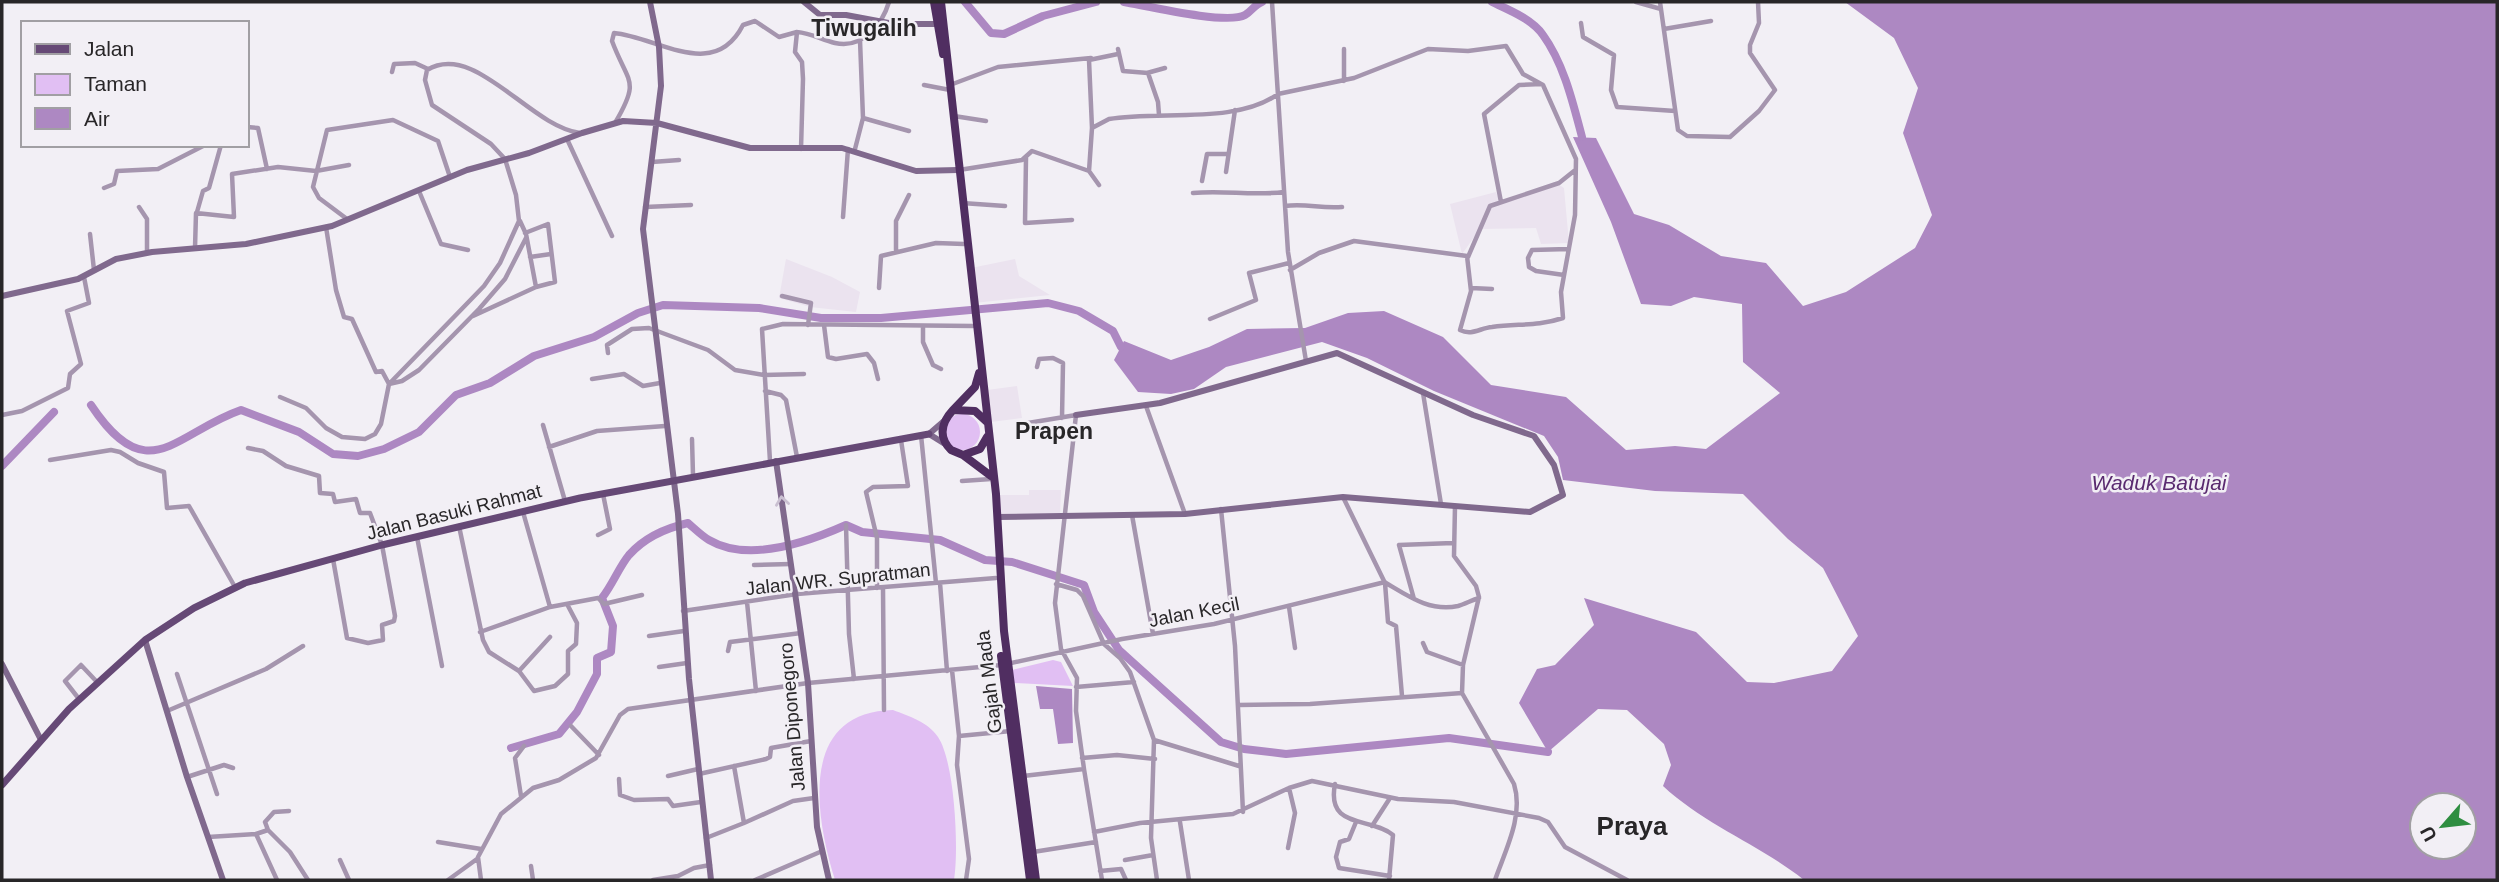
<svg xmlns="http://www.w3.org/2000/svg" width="2499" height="882" viewBox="0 0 2499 882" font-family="Helvetica,sans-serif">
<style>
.built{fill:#ebe3ef}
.green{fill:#e1bff3}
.water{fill:#ad88c2;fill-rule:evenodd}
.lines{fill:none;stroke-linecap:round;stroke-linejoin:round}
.river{stroke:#ad88c2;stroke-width:8}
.street{stroke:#a595ae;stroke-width:4.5}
.secondary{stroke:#80698d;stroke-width:6}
.primary{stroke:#664976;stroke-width:7}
.highway{stroke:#502e61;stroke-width:8}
.oneway{stroke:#cac0d1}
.labels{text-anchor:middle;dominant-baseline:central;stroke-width:5;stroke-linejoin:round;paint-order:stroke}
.street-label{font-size:19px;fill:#282628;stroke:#f2eff5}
.water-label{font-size:21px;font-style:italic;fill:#5a2b70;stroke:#f2eff5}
.quarter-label{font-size:23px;font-weight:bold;fill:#282628;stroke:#f2eff5}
.district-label{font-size:26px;font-weight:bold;fill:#282628;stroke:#f2eff5}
</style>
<rect width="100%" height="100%" fill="#f2eff5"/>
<!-- built -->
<path class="built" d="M1555 182 1564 188 1569 243 1541 244 1536 228 1480 229 1462 254 1450 204 1496 192 1501 203Z
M786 259 832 277 860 292 856 312 810 307 779 298Z
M1015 259 1019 276 1050 295 974 303 971 268Z
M1017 386 1022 418 991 422 987 390Z
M1029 490H1061L1060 516 997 514 996 495H1029Z"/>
<!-- green -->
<path class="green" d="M944 432a18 18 0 1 1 36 0a18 18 0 1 1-36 0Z
M1053 660 1061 662 1073 686 1014 683 1012 670Z
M893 710C909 716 928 722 938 737 955 762 959 851 954 880H835C815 816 798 712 893 710Z"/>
<!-- water -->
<path class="water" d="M1845 2H2497V880H1804C1760 845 1705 825 1663 786L1671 765 1664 744 1627 710 1598 709 1548 752 1519 703 1537 669 1555 665 1594 625 1584 598 1696 632 1747 682 1774 683 1832 671 1858 636 1823 568 1788 539 1743 494 1655 491 1563 480 1558 457 1544 436 1434 391 1367 358 1322 342 1226 367 1194 389 1171 394 1138 392 1114 360 1124 341 1171 360 1209 347 1247 329 1305 328 1348 313 1384 311 1443 337 1491 385 1566 397 1626 450 1675 446 1706 449 1780 393 1743 362 1742 304 1694 297 1671 306 1641 304 1611 222 1573 137 1596 138 1634 214 1669 225 1721 256 1766 263 1803 306 1846 292 1915 248 1932 215 1903 133 1918 88 1894 38ZM2422 805H2464V847H2422Z
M1036 686 1072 689 1073 743 1058 744 1053 709H1040Z"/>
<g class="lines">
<!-- river -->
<path class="river" d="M965 2 991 33 1004 34 1043 16 1096 2
M1124 2C1147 6 1227 25 1245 15 1252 11 1254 5 1262 2
M1492 2C1509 10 1532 19 1543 35 1564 64 1573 103 1582 137
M91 405C148 491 175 433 241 410L299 432 333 454 358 456 384 449 419 432 456 395 490 383 534 356 594 337 638 313 663 305 759 308 821 318H881L1048 303 1079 311 1113 331 1121 347
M2 466 54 412
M511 748 559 734 577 712 597 674V658L611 652 613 626 602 598C613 584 619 567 629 555 645 537 666 528 688 523 695 529 702 536 709 540 748 563 808 542 846 525L862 532 940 540 985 560 1012 562 1084 585 1094 612 1119 650 1221 742 1244 749 1286 754 1449 738 1548 752"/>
<!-- street -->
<path class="street" d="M1272 2 1288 252 1306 361
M1636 2 1661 9
M1660 2 1678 130 1687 136 1730 137 1759 111 1775 90 1750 53V45L1759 23 1758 2
M1581 23 1583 37 1614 55 1611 90 1617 107 1675 111
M1664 29 1711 21
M797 32C811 33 822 40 835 43 863 49 882 25 889 2
M1118 49 1123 71 1148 73 1158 102 1159 115
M1344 49V81
M392 72 394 64 415 63 428 69
M1147 73 1165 68
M924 85 950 90
M950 85 998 67 1091 58
M954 116 986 121
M863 118 909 131
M615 123C641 79 628 84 612 41L614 33C658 37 714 82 743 25L755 21 779 37 797 32 795 52 802 62 803 79 801 149
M247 127 258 128 267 169
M1092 128 1089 60 1118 54
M567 139 612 236
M855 149 863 118 860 40
M1026 158 1025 223 1072 220
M652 162 679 160
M959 170 1022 160 1032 151 1089 171 1099 185
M1089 171 1092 128 1109 119C1158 110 1236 125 1278 94L1354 78 1428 49 1468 51 1506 46 1523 74 1543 85 1576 159 1575 215 1561 292 1563 318C1536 327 1517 323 1492 327 1480 328 1472 336 1460 330L1471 291 1467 256 1354 241 1319 253 1290 270
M1226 172 1235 110
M1202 181 1207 154H1228
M104 188 114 184 117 171 158 169 205 145
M419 191 441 244 468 250
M1193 193C1224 190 1253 196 1284 192
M1501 202 1484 114 1519 85 1541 84
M962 203 1005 206
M1285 206C1306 203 1321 209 1342 207
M139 207 147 219V253
M645 207 691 205
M197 212 203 191 209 188 221 145
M843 217 848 149
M347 219 319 198 313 187 327 130 393 120 438 141 450 177
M520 221 526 234 536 287 555 282 548 224 525 233
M326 227 336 290 344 317 352 319 376 372 382 371 389 384 402 381 419 370 479 309 505 279 526 238
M90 234 94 270
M195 248 196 213 234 217 232 174 278 167 316 171 349 165
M896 251V221L909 195
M530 257 551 254
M1468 257 1490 206 1559 183 1574 171
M1564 275 1536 271 1529 267 1528 258 1532 250 1568 249
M879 288 881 256 936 243 964 244
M1471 288 1492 289
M782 296 811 303 808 325
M473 316 536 287
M1210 319 1256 300 1249 273 1289 263
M824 325 828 357 836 359 867 354 874 363 878 379
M923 327V342L933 365 941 369
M608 353 607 345 632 329 649 328 708 350 735 370 764 375 804 374
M1037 367 1039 359 1053 358 1063 363 1062 418
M592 379 624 374 643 386 660 383
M765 391 781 395 786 400 797 457
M1423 393 1441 504
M280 397 306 408 326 428 342 437 365 439 375 434 381 424 389 384 484 286 500 263 519 221 516 195 505 159 491 144 432 105 425 80 427 70C475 41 529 126 580 133
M1146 406 1185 514
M2 415 22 411 68 388 70 374 81 364 67 311 89 303 84 277
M1028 423 1076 415 1055 603 1061 649 1077 678 1076 711 1084 769
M543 425 565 501
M921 435 936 583
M692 439 693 475
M549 447 597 431 665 426
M248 448 263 451 286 466 319 476 320 493 333 494 335 502 356 499 360 513H370L382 545 395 616 394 621 382 625 383 640 368 643 347 638 333 559
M50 460 111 450 120 452 138 463 164 472 167 508 189 506 235 587
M770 461 762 329 783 324 973 326
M962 481 991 479
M1343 497 1385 583 1388 622 1396 626 1402 696
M1455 506 1454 556 1476 586 1479 597 1463 665 1462 693 1514 784C1524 816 1505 851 1495 880
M1221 509 1235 646 1243 812
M523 512 550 607
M1132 515 1153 634
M846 525 849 634 854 679
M459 526 483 640 489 652 519 671 534 691 555 686 568 674V651L576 644 577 623 567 604
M598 535 610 529 603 494
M417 537 442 666
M754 565 791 564
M940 583 947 671
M1386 583C1408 596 1430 612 1458 606 1465 604 1472 600 1479 598
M1056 584 1077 590 1083 596 1104 644 1120 658 1130 672 1154 740 1151 838 1157 880
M877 588V538L866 492 873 487 908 486 901 440
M883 588 884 710
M1414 599 1399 545 1453 543
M747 602 756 691
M1289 607 1295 648
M683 611 797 594 996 578
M480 632 550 607 598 598 604 604 642 595
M649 636 684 631
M1423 643 1427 652 1463 665
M728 651 730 642 801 633
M659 667 687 663
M952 670 959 736 957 765 969 859 966 880
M519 671 550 637
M177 674 217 794
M1076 687 1134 682
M79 699 65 681 81 665 97 682
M1238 705 1310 704 1462 693
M167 711 266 669 303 646
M571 726 599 755
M959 736 1011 731
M1154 740 1239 766
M1082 758 1117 755 1155 759
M699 774 766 759 770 757 771 748 811 741
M668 776 698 769
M1023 776 1084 769 1102 880
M187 777 224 765 233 768
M619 779 620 795 634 800 668 799 673 806 701 802
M1335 784C1326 830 1370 816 1393 835L1389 880
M521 796 515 758 524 746
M1180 822 1189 880
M1356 822 1349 839 1340 842 1336 857 1339 868 1390 876
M744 823 793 801 814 798
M1372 826 1390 798
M268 830 265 822 274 812 289 811
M1094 832 1140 823 1233 814 1289 788 1312 781 1398 799 1454 802 1539 818 1548 822 1565 847 1627 880
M208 837 256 834
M706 838 744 823 734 766
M438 842 481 849
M1288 848 1295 813 1289 788
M1033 852 1096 842
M340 860 349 880
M1125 860 1153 855
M531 866 533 880
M1100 871 1121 869 1126 880
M277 880 256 834 268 830 290 852 308 880
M448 880 477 859
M481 880 478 857 501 814 533 788 559 780 596 758 620 715 628 709 808 683 1002 665 1122 639 1214 624 1385 582
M653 880 678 876 694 868 710 865
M755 880 820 852"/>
<!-- secondary -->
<path class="secondary" d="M650 2 659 47 661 86 643 229 678 514 689 679 711 880
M804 2 820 15H846L894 24H936
M2 296 78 279 116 259 152 252 246 244 332 226 467 170 529 153 582 133 623 121 657 123 750 148H842L916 171 958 170
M944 421 929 434 945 444
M776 461 808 683 817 827 829 880
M997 517 1185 514 1343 497 1530 512 1563 495 1554 465 1534 436 1473 415 1337 353 1160 403 1076 415
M145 640 187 777 223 880
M2 664 41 740"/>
<!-- primary -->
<path class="primary" d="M2 785 69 709 145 640 194 608 245 583 382 545 580 498 929 434"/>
<!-- highway -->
<path class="highway" d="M934 2 943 54
M941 2 996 494 1004 631 1036 880
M953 410 975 387 979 373
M987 422 975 411 953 410C941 423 938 437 951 450L963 455 980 449 987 437
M963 455 991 476
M1001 656 1030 880"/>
</g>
<!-- one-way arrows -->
<defs><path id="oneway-chevron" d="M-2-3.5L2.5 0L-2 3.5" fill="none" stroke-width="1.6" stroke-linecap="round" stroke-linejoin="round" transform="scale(1.75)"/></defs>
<use class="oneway" href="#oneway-chevron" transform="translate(782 501) rotate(-98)"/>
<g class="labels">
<!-- street labels -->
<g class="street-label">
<text transform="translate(454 512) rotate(-14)">Jalan Basuki Rahmat</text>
<text transform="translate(838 579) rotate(-6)">Jalan WR. Supratman</text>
<text transform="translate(1194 612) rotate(-11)">Jalan Kecil</text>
<text transform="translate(989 682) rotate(-97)">Gajah Mada</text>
<text transform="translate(792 717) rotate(-95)">Jalan Diponegoro</text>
</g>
<!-- water labels -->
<g class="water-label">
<text x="2159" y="482">Waduk Batujai</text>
</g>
<!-- quarter labels -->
<g class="quarter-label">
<text x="864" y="28">Tiwugalih</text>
<text x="1054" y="431">Prapen</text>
</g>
<!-- district labels -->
<g class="district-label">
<text x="1632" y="826">Praya</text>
</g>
</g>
<!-- border -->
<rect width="2499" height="882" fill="none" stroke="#282628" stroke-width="7"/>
<!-- legend -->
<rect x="21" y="21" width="228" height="126" fill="#f2eff5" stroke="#a19fa3" stroke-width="2"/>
<rect x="35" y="44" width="35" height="10" fill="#664976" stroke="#a19fa3" stroke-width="2"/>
<text x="84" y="56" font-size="21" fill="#282628">Jalan</text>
<rect x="35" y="74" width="35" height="21" fill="#e1bff3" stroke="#a19fa3" stroke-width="2"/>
<text x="84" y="91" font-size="21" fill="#282628">Taman</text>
<rect x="35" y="108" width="35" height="21" fill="#ad88c2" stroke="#a19fa3" stroke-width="2"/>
<text x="84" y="126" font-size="21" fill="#282628">Air</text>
<!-- north arrow -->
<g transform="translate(2443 826) rotate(242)"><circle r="33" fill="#f2eff5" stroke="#a19fa3" stroke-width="2"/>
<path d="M0-5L12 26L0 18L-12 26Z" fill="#2f8e41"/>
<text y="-10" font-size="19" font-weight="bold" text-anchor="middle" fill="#282628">U</text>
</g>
</svg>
